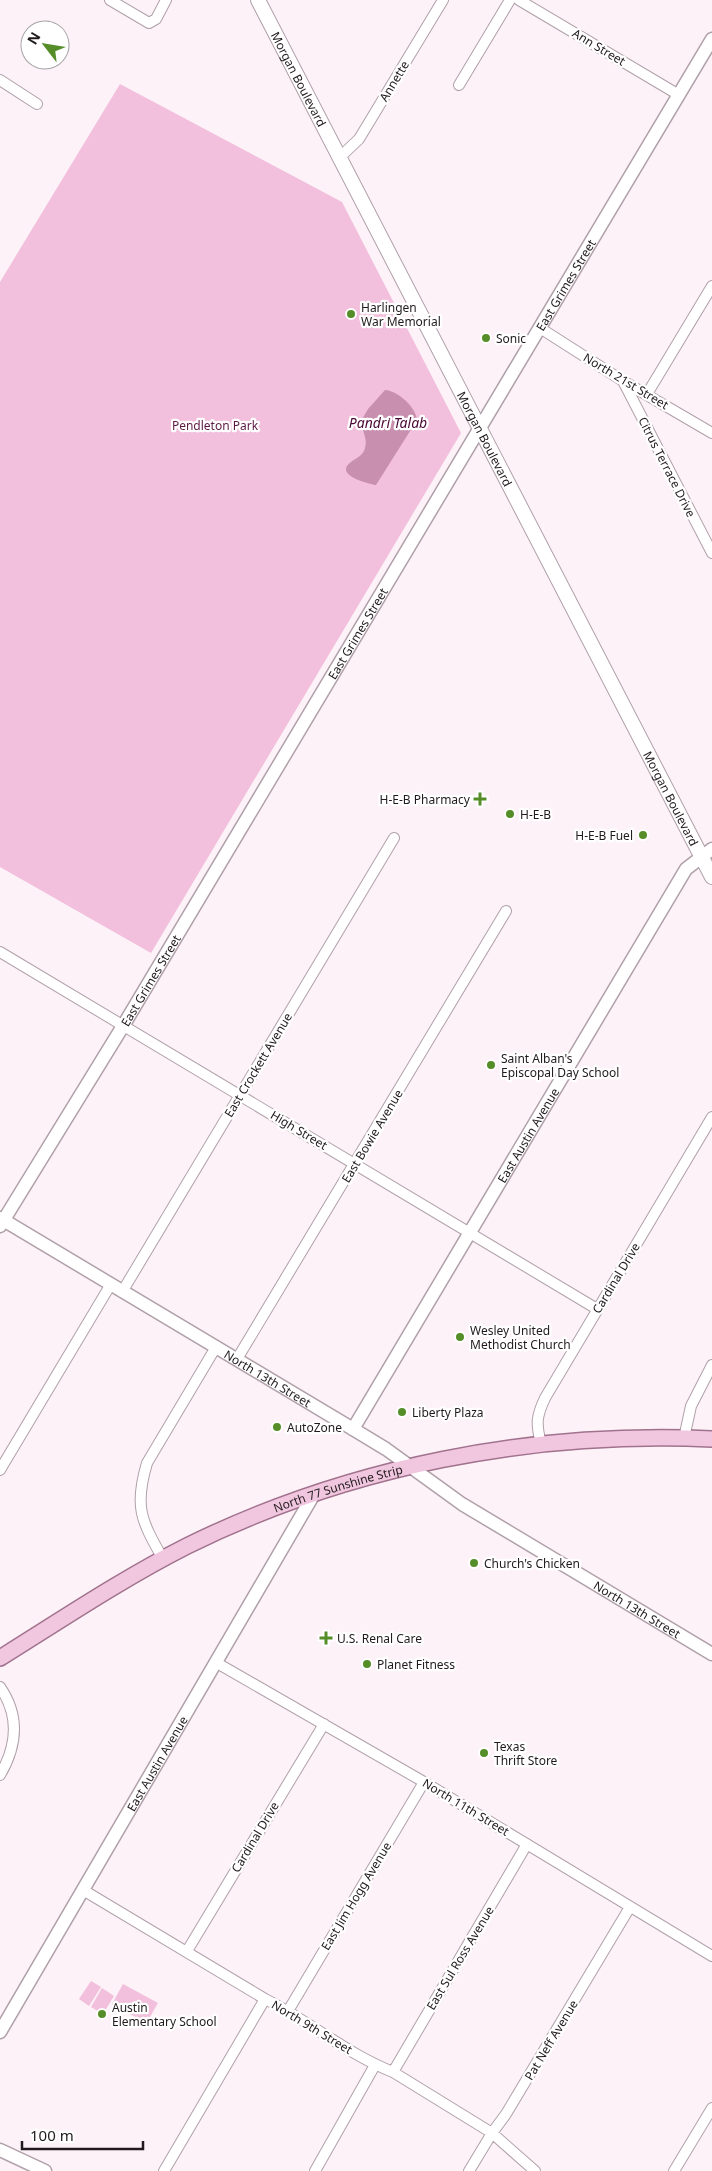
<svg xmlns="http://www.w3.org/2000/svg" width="712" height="2171" viewBox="0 0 712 2171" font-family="'Noto Sans',sans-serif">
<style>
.green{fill:#f2bfdc}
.water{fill:#c88faf}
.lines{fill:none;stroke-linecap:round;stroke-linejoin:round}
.minor-casing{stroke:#b0a0a9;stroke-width:12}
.tertiary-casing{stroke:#b0a0a9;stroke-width:15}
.secondary-casing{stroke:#b0a0a9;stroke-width:16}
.primary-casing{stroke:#a1728d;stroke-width:18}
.minor{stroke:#fff;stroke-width:10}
.tertiary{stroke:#fff;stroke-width:12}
.secondary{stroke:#fff;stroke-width:14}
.primary{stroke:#f1c7df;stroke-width:15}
.poi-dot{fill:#558d29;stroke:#fff;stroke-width:2}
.labels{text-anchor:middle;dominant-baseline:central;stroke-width:4.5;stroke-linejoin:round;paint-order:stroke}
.street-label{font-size:12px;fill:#201a1d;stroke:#fff}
.poi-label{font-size:12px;fill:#201a1d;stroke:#fff;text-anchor:start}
.park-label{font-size:12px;fill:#5c1945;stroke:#fff}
.water-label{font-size:14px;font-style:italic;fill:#4c0837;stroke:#fff}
</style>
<rect width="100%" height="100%" fill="#fdf2f8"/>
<!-- green -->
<path class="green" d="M120 84 342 202 461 433 151 953 0 867V282Z
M91 1981 101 1987 89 2006 79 1999Z
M123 1984 158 2003 147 2022 114 2007 112 2004Z
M102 1988 114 1996 103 2014 91 2007Z"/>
<!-- water -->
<path class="water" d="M385 390C398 391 416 407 417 420L376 485C369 484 333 475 351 462 356 458 363 456 365 448 368 439 362 431 361 421L368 409Z"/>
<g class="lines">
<defs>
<path id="minor" d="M110 0 149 23 156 19 166 0
M519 0 679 95
M0 80 37 104
M459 85 510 0
M340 157 359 139 443 0
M540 328 623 381 712 433
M623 381 712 553
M647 394 712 286
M0 952 597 1309
M122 1292 394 838
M237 1359 506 911
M684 1438 691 1406 712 1365
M541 1444C536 1424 536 1417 545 1398L712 1117
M0 1470 111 1284
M163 1559C141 1520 134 1507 147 1463L216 1347
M217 1663 424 1782 712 1956
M0 1687C20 1716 17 1746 0 1775
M83 1890 265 1999C309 2021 347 2054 393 2072L492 2133 535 2171
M187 1951 324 1724
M288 2011 424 1782
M393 2072 527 1844
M164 2171 265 1999
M315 2171 375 2065
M469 2171 492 2133 506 2114 630 1907
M674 2171 712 2108"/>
<g id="tertiary">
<path id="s1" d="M0 1218 353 1429 386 1449 462 1504 712 1654"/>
<path id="s2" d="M0 1226 123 1026 712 39"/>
<path id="s3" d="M353 1429 686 869 712 849"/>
<path id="s4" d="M0 2032 314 1494"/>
<path d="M0 2150 45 2171"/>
</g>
<g id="secondary">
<path id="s5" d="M258 0 712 877"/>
</g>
<g id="primary">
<path id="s6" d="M0 1658C61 1620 122 1579 187 1546 349 1466 531 1431 712 1439"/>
</g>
</defs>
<!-- minor casing -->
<use href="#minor" class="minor-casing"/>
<!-- tertiary casing -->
<use href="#tertiary" class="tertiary-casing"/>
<!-- secondary casing -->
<use href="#secondary" class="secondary-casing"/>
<!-- primary casing -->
<use href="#primary" class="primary-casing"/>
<!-- minor -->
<use href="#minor" class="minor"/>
<!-- tertiary -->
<use href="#tertiary" class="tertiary"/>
<!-- secondary -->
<use href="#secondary" class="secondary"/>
<!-- primary -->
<use href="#primary" class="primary"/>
</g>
<!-- markers -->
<g class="poi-dot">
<circle cx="351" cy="314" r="5"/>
<circle cx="486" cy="338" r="5"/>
<path d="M477.5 791.5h5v5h5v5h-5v5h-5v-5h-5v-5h5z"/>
<circle cx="510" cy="814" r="5"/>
<circle cx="643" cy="835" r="5"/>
<circle cx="491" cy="1065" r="5"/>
<circle cx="460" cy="1337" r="5"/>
<circle cx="402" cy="1412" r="5"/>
<circle cx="277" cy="1427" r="5"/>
<circle cx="474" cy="1563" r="5"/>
<path d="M323.5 1630.5h5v5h5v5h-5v5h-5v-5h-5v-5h5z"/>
<circle cx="367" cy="1664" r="5"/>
<circle cx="484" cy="1753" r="5"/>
<circle cx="102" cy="2014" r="5"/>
</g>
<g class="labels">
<!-- street labels -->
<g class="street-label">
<text transform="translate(599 47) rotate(31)">Ann Street</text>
<text stroke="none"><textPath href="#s5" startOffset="89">Morgan Boulevard</textPath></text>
<text transform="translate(394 81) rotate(-59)">Annette</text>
<text stroke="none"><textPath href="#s2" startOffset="1098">East Grimes Street</textPath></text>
<text transform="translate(626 381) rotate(31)">North 21st Street</text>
<text stroke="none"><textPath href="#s5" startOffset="494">Morgan Boulevard</textPath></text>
<text transform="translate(667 467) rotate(63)">Citrus Terrace Drive</text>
<text stroke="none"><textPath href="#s2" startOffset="692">East Grimes Street</textPath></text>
<text stroke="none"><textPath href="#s5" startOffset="899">Morgan Boulevard</textPath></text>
<text stroke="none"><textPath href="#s2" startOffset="288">East Grimes Street</textPath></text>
<text transform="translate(258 1065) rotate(-59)">East Crockett Avenue</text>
<text transform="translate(299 1130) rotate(31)">High Street</text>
<text stroke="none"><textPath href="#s3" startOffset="342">East Austin Avenue</textPath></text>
<text transform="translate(372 1136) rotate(-59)">East Bowie Avenue</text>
<text transform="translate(616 1278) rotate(-59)">Cardinal Drive</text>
<text stroke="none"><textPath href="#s1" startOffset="312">North 13th Street</textPath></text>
<text stroke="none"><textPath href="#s6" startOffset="380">North 77 Sunshine Strip</textPath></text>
<text stroke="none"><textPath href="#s1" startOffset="748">North 13th Street</textPath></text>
<text stroke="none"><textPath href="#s4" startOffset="311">East Austin Avenue</textPath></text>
<text transform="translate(466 1807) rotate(31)">North 11th Street</text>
<text transform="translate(255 1837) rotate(-59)">Cardinal Drive</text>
<text transform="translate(356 1896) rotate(-59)">East Jim Hogg Avenue</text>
<text transform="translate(460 1958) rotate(-59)">East Sul Ross Avenue</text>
<text transform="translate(312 2027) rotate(31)">North 9th Street</text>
<text transform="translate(551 2040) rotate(-59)">Pat Neff Avenue</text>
</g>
<!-- poi labels -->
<g class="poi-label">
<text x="361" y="307">Harlingen<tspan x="361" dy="14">War Memorial</tspan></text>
<text x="496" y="338">Sonic</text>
<text x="470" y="799" text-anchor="end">H-E-B Pharmacy</text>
<text x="520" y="814">H-E-B</text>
<text x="633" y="835" text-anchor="end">H-E-B Fuel</text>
<text x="501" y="1058">Saint Alban's<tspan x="501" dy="14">Episcopal Day School</tspan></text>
<text x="470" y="1330">Wesley United<tspan x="470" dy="14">Methodist Church</tspan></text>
<text x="412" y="1412">Liberty Plaza</text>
<text x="287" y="1427">AutoZone</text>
<text x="484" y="1563">Church's Chicken</text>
<text x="337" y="1638">U.S. Renal Care</text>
<text x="377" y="1664">Planet Fitness</text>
<text x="494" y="1746">Texas<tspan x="494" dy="14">Thrift Store</tspan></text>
<text x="112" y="2007">Austin<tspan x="112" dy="14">Elementary School</tspan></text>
</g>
<!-- park labels -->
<g class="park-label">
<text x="215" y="425">Pendleton Park</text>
</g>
<!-- water labels -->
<g class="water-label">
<text x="388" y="422">Pandri Talab</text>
</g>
</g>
<!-- north arrow -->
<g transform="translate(45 45) rotate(301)"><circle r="24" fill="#ffffff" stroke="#a6a3a5"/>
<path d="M0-4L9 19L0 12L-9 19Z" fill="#558d29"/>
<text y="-8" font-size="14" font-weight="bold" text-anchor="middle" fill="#201a1d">N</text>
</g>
<!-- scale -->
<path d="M22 2141v8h121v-8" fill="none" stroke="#201a1d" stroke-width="2.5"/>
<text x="30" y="2141" font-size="15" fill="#201a1d" stroke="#ffffff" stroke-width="4" paint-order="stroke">100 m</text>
</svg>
